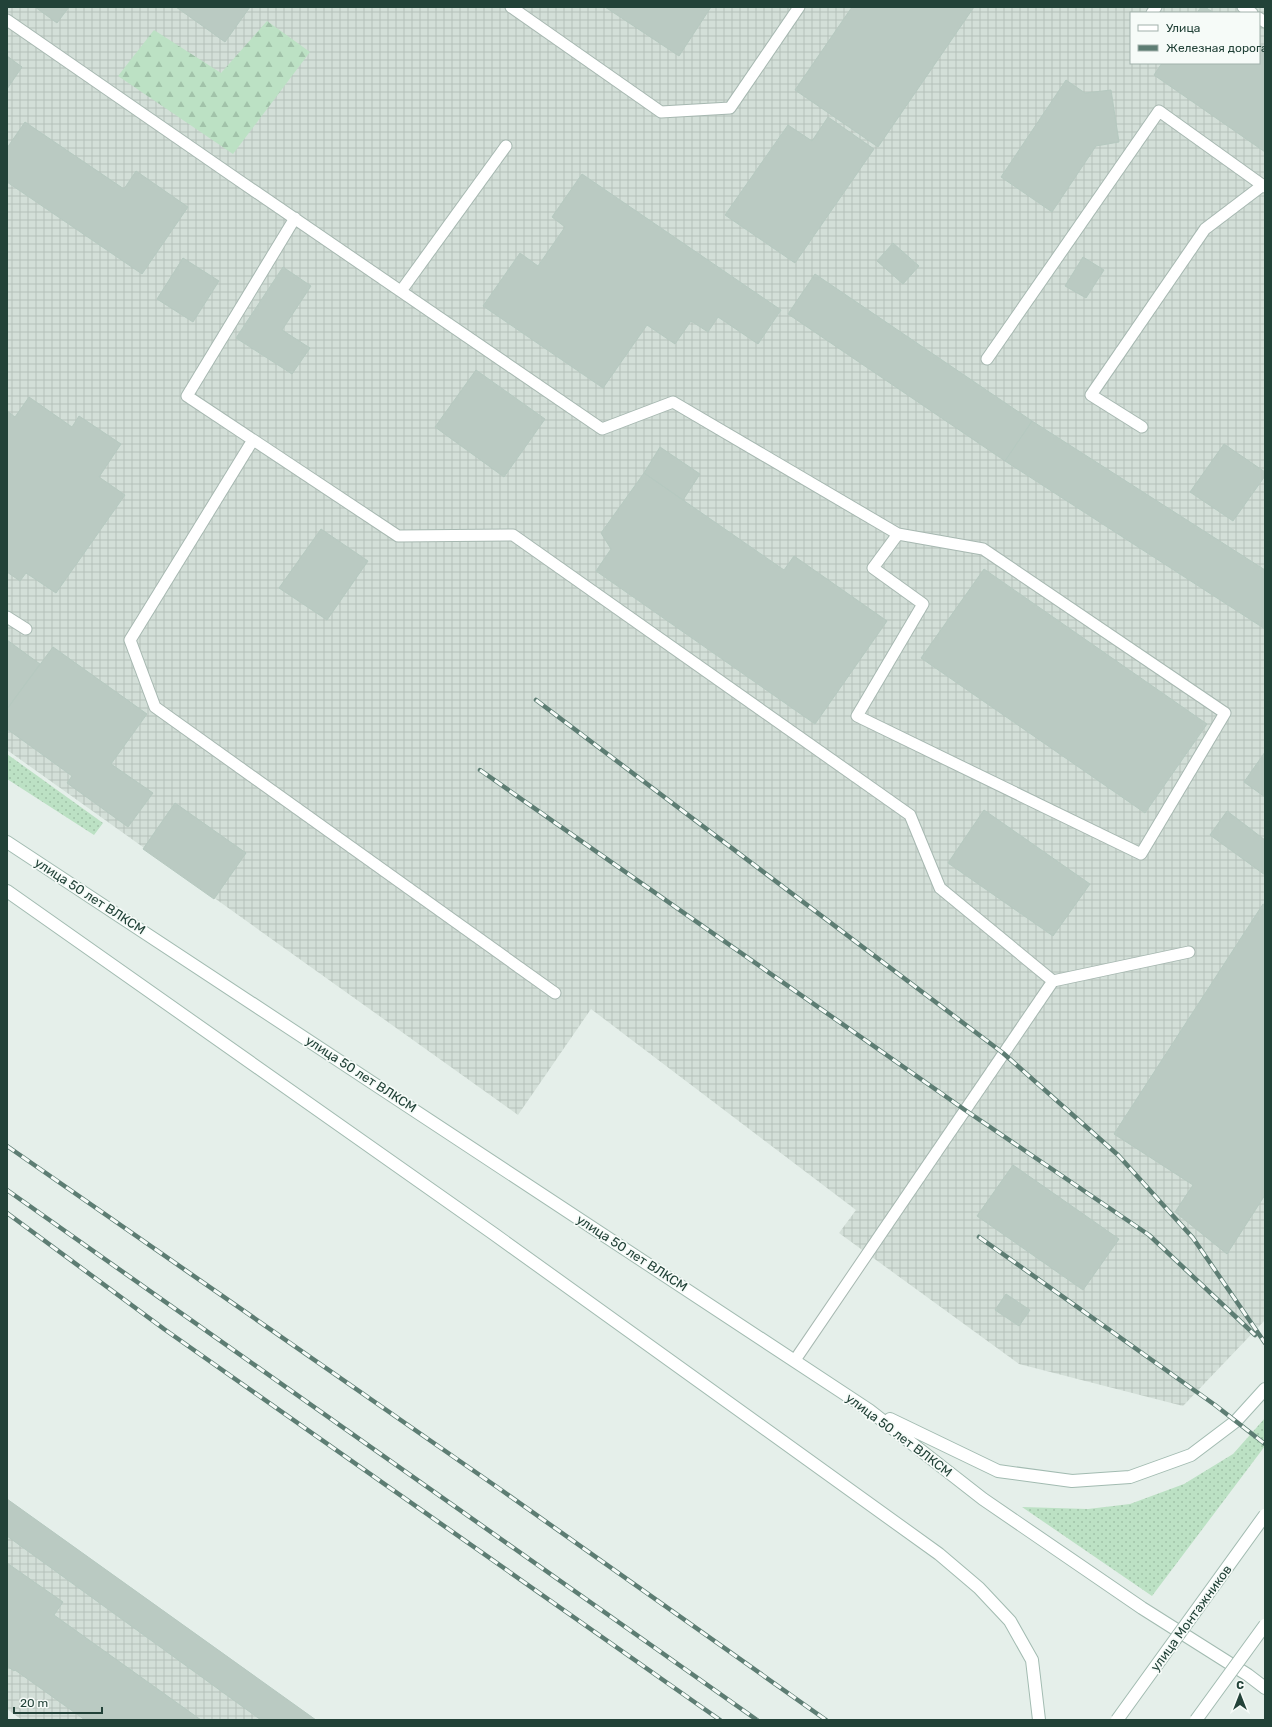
<svg xmlns="http://www.w3.org/2000/svg" width="1272" height="1727" viewBox="0 0 1272 1727" font-family="Rubik,sans-serif">
<style>
.industrial{fill:url(#industrial-grid);fill-rule:evenodd}
.grass{fill:url(#grass-dots)}
.forest{fill:url(#forest-firs)}
.building{fill:#bacac2;stroke:#b6c9c0}
.lines{fill:none;stroke-linecap:round;stroke-linejoin:round}
.lane-casing{stroke:#a7b8b1;stroke-width:13}
.secondary-casing{stroke:#a2bbb1;stroke-width:14}
.lane{stroke:#fff;stroke-width:11}
.secondary{stroke:#fff;stroke-width:12}
.rail-casing{stroke:#5d7d73;stroke-width:4.5}
.rail{stroke:#f6fbf8;stroke-width:3;stroke-dasharray:9;stroke-linecap:butt}
.secondary-bridge-casing{stroke:#a2bbb1;stroke-width:14;stroke-linecap:butt}
.secondary-bridge{stroke:#fff;stroke-width:12}
.labels{text-anchor:middle;dominant-baseline:central;stroke-width:3.5;stroke-linejoin:round;paint-order:stroke}
.street-label{font-size:13px;fill:#224238;stroke:#f6fbf8}
</style>
<defs>
<pattern id="industrial-grid" width="8" height="8" patternUnits="userSpaceOnUse"><rect width="8" height="8" fill="#d3dfd8"/><path d="M0 4h8M4 0v8" fill="none" stroke="#b5c1ba"/></pattern>
<pattern id="grass-dots" width="8" height="8" patternUnits="userSpaceOnUse"><rect width="8" height="8" fill="#bce1c4"/><path d="M2 2h.1M6 6h.1" fill="none" stroke="#a1c2a9" stroke-width="1.8" stroke-linecap="round"/></pattern>
<pattern id="forest-firs" width="22" height="20" patternUnits="userSpaceOnUse"><rect width="22" height="20" fill="#bce1c4"/><path d="M5 1l3.5 6h-7zM16 11l3.5 6h-7z" fill="#a1c2a9"/></pattern>
</defs>
<rect width="100%" height="100%" fill="#e5efea"/>
<!-- industrial -->
<path class="industrial" d="M7 7H1265V1320L1183 1406 1019 1364 839 1233 856 1210 591 1009 518 1115 7 750ZM1131 13H1259V63H1131Z
M7 1499 316 1720H22L7 1709Z"/>
<!-- grass -->
<path class="grass" d="M7 754 103 823 94 835 7 779Z
M1265 1418V1446L1152 1596 1022 1507 1088 1509 1130 1504 1184 1484 1233 1454Z"/>
<!-- forest -->
<path class="forest" d="M267 21 310 52 233 154 118 76 154 30 221 73Z"/>
<!-- building -->
<path class="building" d="M35 7H69L57 23Z
M176 7H250L225 42Z
M605 7H711L679 56Z
M852 7H974L878 147 795 90Z
M1201 7H1205L1214 13H1197Z
M1259 44 1265 48V152L1154 75 1162 63H1259Z
M7 56 22 67 7 89Z
M1066 80 1085 93 1111 90 1119 142 1096 146 1052 212 1001 177Z
M828 117 874 149 795 263 725 215 788 125 812 141Z
M25 122 124 189 136 171 188 207 142 274 7 182V148Z
M582 174 781 310 758 344 718 317 708 332 691 321 675 344 647 325 603 388 483 306 520 253 538 266 565 227 552 217Z
M893 243 919 266 903 284 877 261Z
M1083 257 1104 270 1086 298 1065 286Z
M183 258 219 281 193 322 157 299Z
M283 267 311 286 282 330 310 348 292 374 236 338Z
M815 274 1032 421 1005 461 788 314Z
M476 370 545 419 504 477 435 427Z
M29 397 72 427 79 416 121 444 99 477 125 495 56 593 26 573 20 581 7 572V411L15 417Z
M1032 421 1265 570V629L1005 461Z
M1224 444 1265 472V476L1233 521 1190 492Z
M660 447 700 474 683 500 644 473Z
M644 473 784 570 794 556 887 621 815 724 596 571 611 549 601 533Z
M321 529 368 561 327 620 279 588Z
M984 569 1207 724 1145 813 921 658Z
M7 640 40 664 7 709Z
M53 647 147 714 111 764 153 793 128 827 67 783 72 776 7 729V709Z
M1265 752V797L1244 782Z
M175 803 246 853 214 899 143 849Z
M984 810 1090 884 1053 936 948 863Z
M1227 811 1265 840V875L1210 835Z
M1263 904 1265 905V1195L1227 1254 1175 1212 1193 1185 1114 1134Z
M1013 1165 1119 1239 1083 1290 977 1216Z
M1006 1294 1030 1310 1019 1326 995 1310Z
M7 1499 316 1720H261L7 1536Z
M7 1563 63 1602 54 1615 201 1720H85L15 1670 14 1671 7 1666Z"/>
<g class="lines">
<defs>
<path id="lane" d="M511 7 661 112 730 108 799 7
M1243 7 1252 13
M1152 13 1156 7
M1259 18 1265 22
M7 20 234 177 602 429 673 402 898 534 983 549 1225 713 1141 854 857 716 923 604 873 568 898 534
M295 218 187 396 398 536 513 535 910 815 940 888 1053 981 1189 952
M401 291 506 146
M987 359 1159 111 1265 187
M1142 427 1091 395 1205 229 1263 185
M253 440 130 640 155 707 555 993
M7 617 26 629
M795 1360 1053 981"/>
<path id="secondary" d="M7 842 869 1410 983 1499 1142 1608 1248 1675 1265 1688
M7 891 494 1234 939 1554 979 1588 1010 1621 1032 1660 1039 1720
M890 1419 998 1471 1072 1481 1130 1477 1191 1455 1236 1421 1265 1389"/>
</defs>
<!-- lane casing -->
<use href="#lane" class="lane-casing"/>
<!-- secondary casing -->
<use href="#secondary" class="secondary-casing"/>
<!-- lane -->
<use href="#lane" class="lane"/>
<!-- secondary -->
<use href="#secondary" class="secondary"/>
<defs>
<path id="rail" d="M536 700 1003 1053 1118 1155 1193 1238 1265 1343
M480 770 965 1110 1149 1235 1255 1335
M7 1146 497 1487 826 1720
M7 1190 757 1720
M7 1213 164 1329 720 1720
M979 1237 1215 1405 1265 1444"/>
</defs>
<!-- rail casing -->
<use href="#rail" class="rail-casing"/>
<!-- rail -->
<use href="#rail" class="rail"/>
<defs>
<path id="secondary-bridge" d="M1117 1720 1265 1515
M1196 1720 1265 1625"/>
</defs>
<!-- secondary-bridge casing -->
<use href="#secondary-bridge" class="secondary-bridge-casing"/>
<!-- secondary-bridge -->
<use href="#secondary-bridge" class="secondary-bridge"/>
</g>
<g class="labels">
<!-- street labels -->
<g class="street-label">
<text transform="translate(90 896) rotate(33)">улица 50 лет ВЛКСМ</text>
<text transform="translate(361 1074) rotate(33)">улица 50 лет ВЛКСМ</text>
<text transform="translate(632 1253) rotate(33)">улица 50 лет ВЛКСМ</text>
<text transform="translate(899 1435) rotate(37)">улица 50 лет ВЛКСМ</text>
<text transform="translate(1191 1618) rotate(-54)">улица Монтажников</text>
</g>
</g>
<!-- border -->
<rect width="1272" height="1727" fill="none" stroke="#224238" stroke-width="16"/>
<!-- legend -->
<rect x="1130" y="12" width="130" height="52" fill="#f6fbf8" stroke="#a1b1ab"/>
<rect x="1138" y="25" width="20" height="6" fill="#ffffff" stroke="#a1b1ab"/>
<text x="1166" y="32" font-size="12" fill="#224238">Улица</text>
<rect x="1138" y="45" width="20" height="6" fill="#5d7d73" stroke="#a1b1ab"/>
<text x="1166" y="52" font-size="12" fill="#224238">Железная дорога</text>
<!-- north arrow -->
<g transform="translate(1240 1695)" stroke="#f6fbf8" stroke-width="3" paint-order="stroke">
<path d="M0-3L7 15L0 10L-7 15Z" fill="#224238"/>
<text y="-6" font-size="11" font-weight="bold" text-anchor="middle" fill="#224238">С</text>
</g>
<!-- scale -->
<path d="M14 1707v6h88v-6" fill="none" stroke="#224238" stroke-width="2"/>
<text x="20" y="1707" font-size="12" fill="#224238" stroke="#f6fbf8" stroke-width="3" paint-order="stroke">20 m</text>
</svg>
